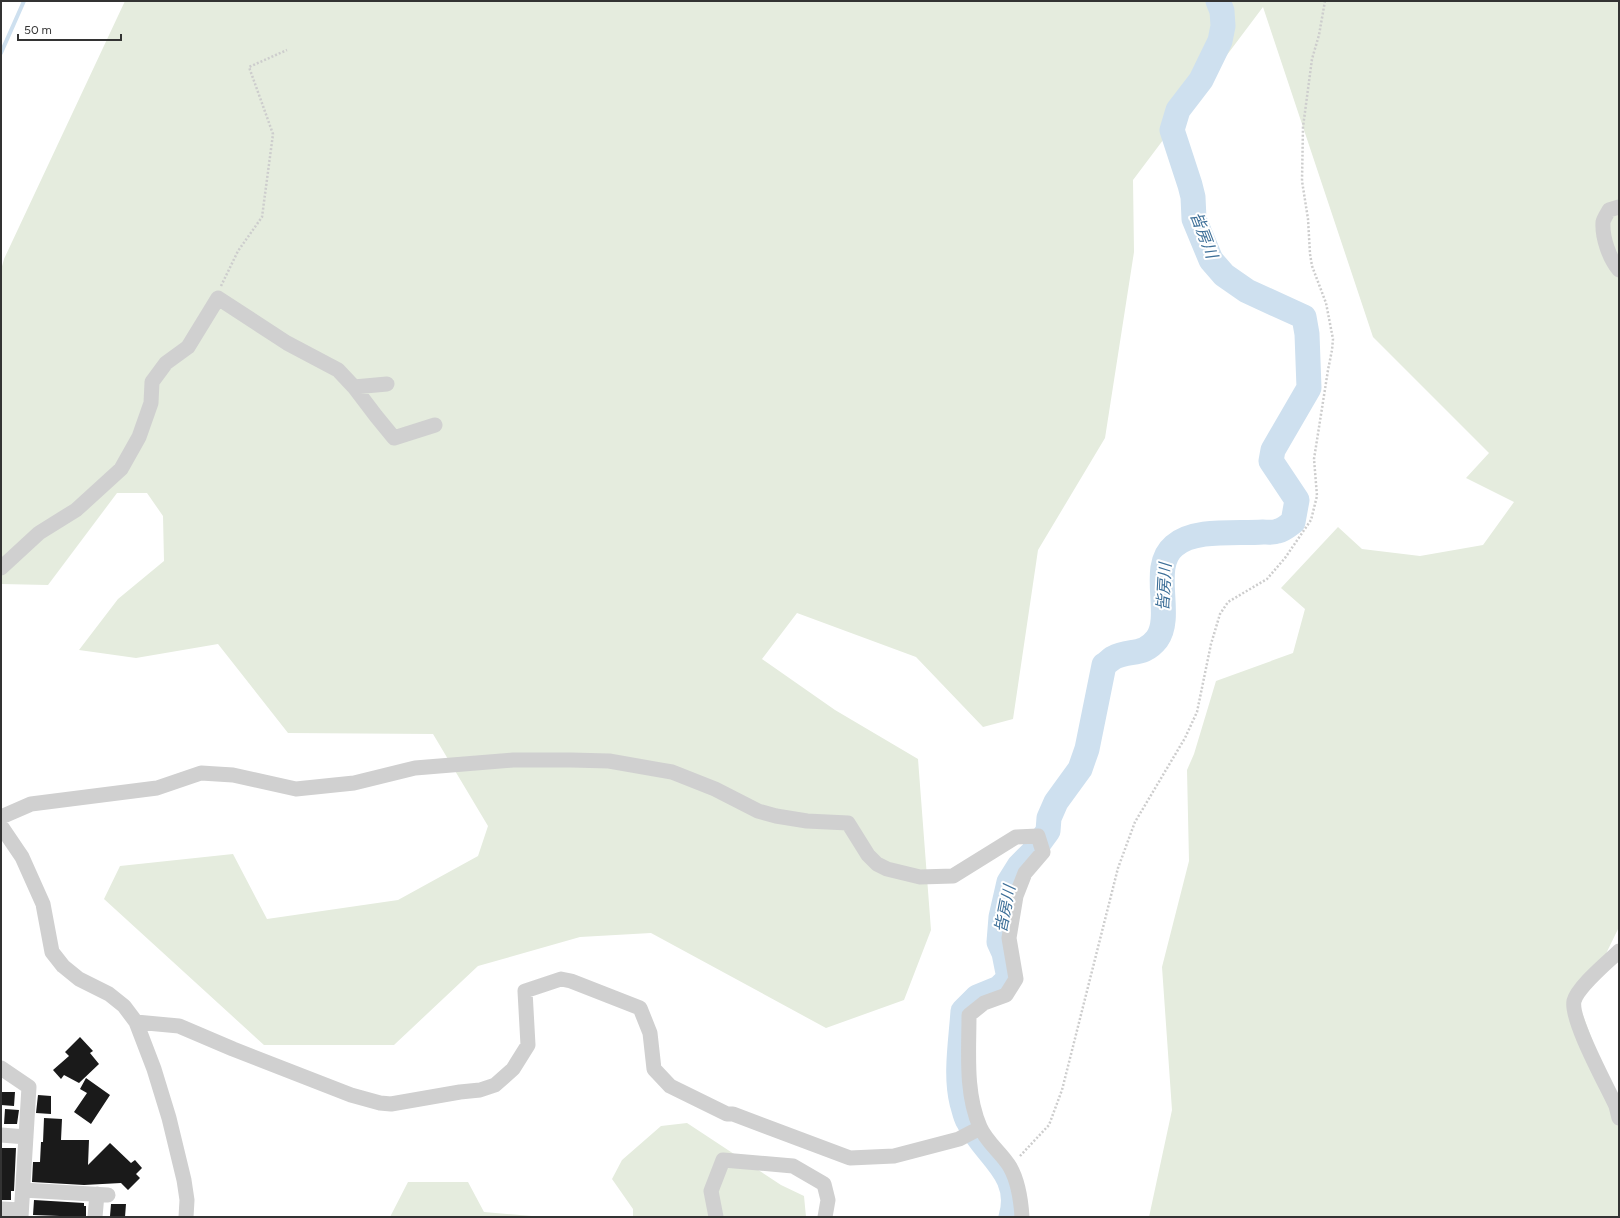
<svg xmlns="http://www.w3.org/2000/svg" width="1620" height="1218" viewBox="0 0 1620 1218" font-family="Figtree,'Noto Sans JP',sans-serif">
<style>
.green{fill:#e5ecde}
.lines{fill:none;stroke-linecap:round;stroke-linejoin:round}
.stream{stroke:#cee0ef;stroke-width:4}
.river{stroke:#cee0ef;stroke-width:25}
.building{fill:#1a1a1a}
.path{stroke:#cdcdcd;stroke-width:2.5;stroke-dasharray:2 2;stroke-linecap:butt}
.minor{stroke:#d0d0d0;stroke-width:15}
.labels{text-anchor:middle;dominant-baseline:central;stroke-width:4;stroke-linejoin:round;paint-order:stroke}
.water-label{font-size:16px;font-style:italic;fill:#3d6f98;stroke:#fff}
</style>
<rect width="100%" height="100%" fill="#fff"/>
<!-- green -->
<path class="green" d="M125 1H1619V927L1601 964 1577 999 1619 1112V1217H1149L1172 1110 1162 967 1189 861 1187 770 1194 754 1216 681 1293 653 1305 609 1281 588 1338 527 1362 549 1420 556 1483 545 1514 502 1466 478 1489 453 1373 337 1263 7 1133 180 1134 252 1105 438 1038 550 1013 719 983 727 916 657 797 613 762 659 835 710 918 759 931 930 904 1000 826 1028 651 933 580 937 478 966 394 1045H264L104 899 120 866 233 854 267 919 398 900 478 856 488 826 433 734 288 733 218 644 136 658 79 650 118 599 164 561 163 516 147 493H117L48 585 1 584V270L4 259Z
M687 1123 781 1185 804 1196 806 1217H633V1209L612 1179 622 1160 661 1126Z
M408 1182H468L484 1212 544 1217H390Z"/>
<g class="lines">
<!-- stream -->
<path class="stream" d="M1 53 24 1"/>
<!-- river -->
<path class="river" d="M1011 1217C1024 1173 984 1155 968 1121 965 1116 964 1109 962 1103 955 1075 961 1041 963 1011L977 997 999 988 1009 978 1004 953 999 942 1001 917 1009 882 1019 866 1032 853 1048 831 1049 818 1056 802 1080 769 1087 749 1104 665C1107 663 1110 660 1113 658 1130 649 1143 657 1157 639 1174 615 1149 567 1174 546 1194 528 1237 534 1263 532 1267 532 1273 533 1278 531 1283 530 1289 525 1293 522L1297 500 1271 461 1273 450 1309 388 1307 334 1304 317 1247 291 1224 275 1211 260 1194 219 1193 197 1190 185 1172 130 1178 110 1201 80 1220 41 1223 26 1222 11 1218 1"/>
</g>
<!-- building -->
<path class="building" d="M80 1037 93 1051 90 1053 99 1064 79 1083 64 1075 61 1079 53 1070 69 1056 65 1052Z
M86 1078 110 1095 91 1124 74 1112 87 1093 80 1089Z
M1 1092H15L14 1106 1 1105Z
M38 1095 51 1096V1114L36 1113Z
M5 1109 19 1110 17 1124H4Z
M44 1118 62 1119 61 1140H89L88 1165 110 1143 131 1163 135 1160 142 1168 136 1174 140 1178 128 1190 121 1183 84 1185 32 1182 33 1162H40L41 1142H43Z
M1 1148H16L14 1191H11V1200H1Z
M34 1200 84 1203V1206H86V1217L33 1215Z
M111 1204H126L125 1217 110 1216Z"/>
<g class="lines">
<!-- path -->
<path class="path" d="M221 286 238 251 262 217 273 134 249 67 287 50
M1020 1156 1049 1125 1062 1090 1118 868 1135 822 1185 738 1197 712 1211 644 1220 614 1228 602 1267 579 1285 558 1311 520 1317 496 1314 459 1328 370 1332 350 1333 339 1326 303 1312 266 1310 254 1308 219 1302 181 1303 127 1312 59 1319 35 1325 1"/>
<!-- minor -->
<path class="minor" d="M1619 207 1609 210C1607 214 1604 218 1603 222 1602 237 1609 258 1619 270
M354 387 387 384
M1 568 39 533 76 510 121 469 139 437 151 403 152 382 166 363 188 347 218 298 287 343 338 370 354 387 376 416 394 438 435 425
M1 817 31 804 157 788 201 773 233 775 296 789 354 783 415 768 513 760H571L609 761 672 772 715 789 758 811 776 816 807 821 848 823 868 855 877 864 887 869 920 877 953 876 1016 837 1038 836 1043 852 1025 873 1016 896 1009 938 1016 979 1006 995 984 1003 969 1015C969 1052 965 1093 980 1127 987 1143 1002 1153 1010 1167 1018 1181 1021 1201 1022 1217
M1 826 22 857 43 904 52 952 63 966 79 979 109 994 124 1006 136 1022 154 1069 169 1118 184 1180 187 1200 186 1217
M1619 951C1608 962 1578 986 1574 1001 1570 1020 1607 1086 1616 1106L1619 1118
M136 1022 179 1026 233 1049 351 1095 380 1103 391 1104 460 1092 480 1090 495 1085 513 1069 528 1045 525 991 561 979 571 981 640 1008 650 1033 654 1069 670 1086 727 1114H733L850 1158 894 1156 959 1139 980 1128
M1 1068 29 1087 21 1217
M1 1135 26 1137
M23 1190 108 1195
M1 1209 21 1210
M95 1217 97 1194
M716 1217 711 1191 723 1160 793 1166 824 1184 828 1200 825 1217"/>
</g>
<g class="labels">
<!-- water labels -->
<g class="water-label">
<text transform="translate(1204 235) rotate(69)">皆房川</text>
<text transform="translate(1164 587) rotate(-87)">皆房川</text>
<text transform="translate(1005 909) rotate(-79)">皆房川</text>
</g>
</g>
<!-- border -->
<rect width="1620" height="1218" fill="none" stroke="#333333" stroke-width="4"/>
<!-- scale -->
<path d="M18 34v6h103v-6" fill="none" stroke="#333333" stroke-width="2"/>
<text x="24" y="34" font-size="12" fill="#333333" stroke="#ffffff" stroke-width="3" paint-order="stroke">50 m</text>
</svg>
